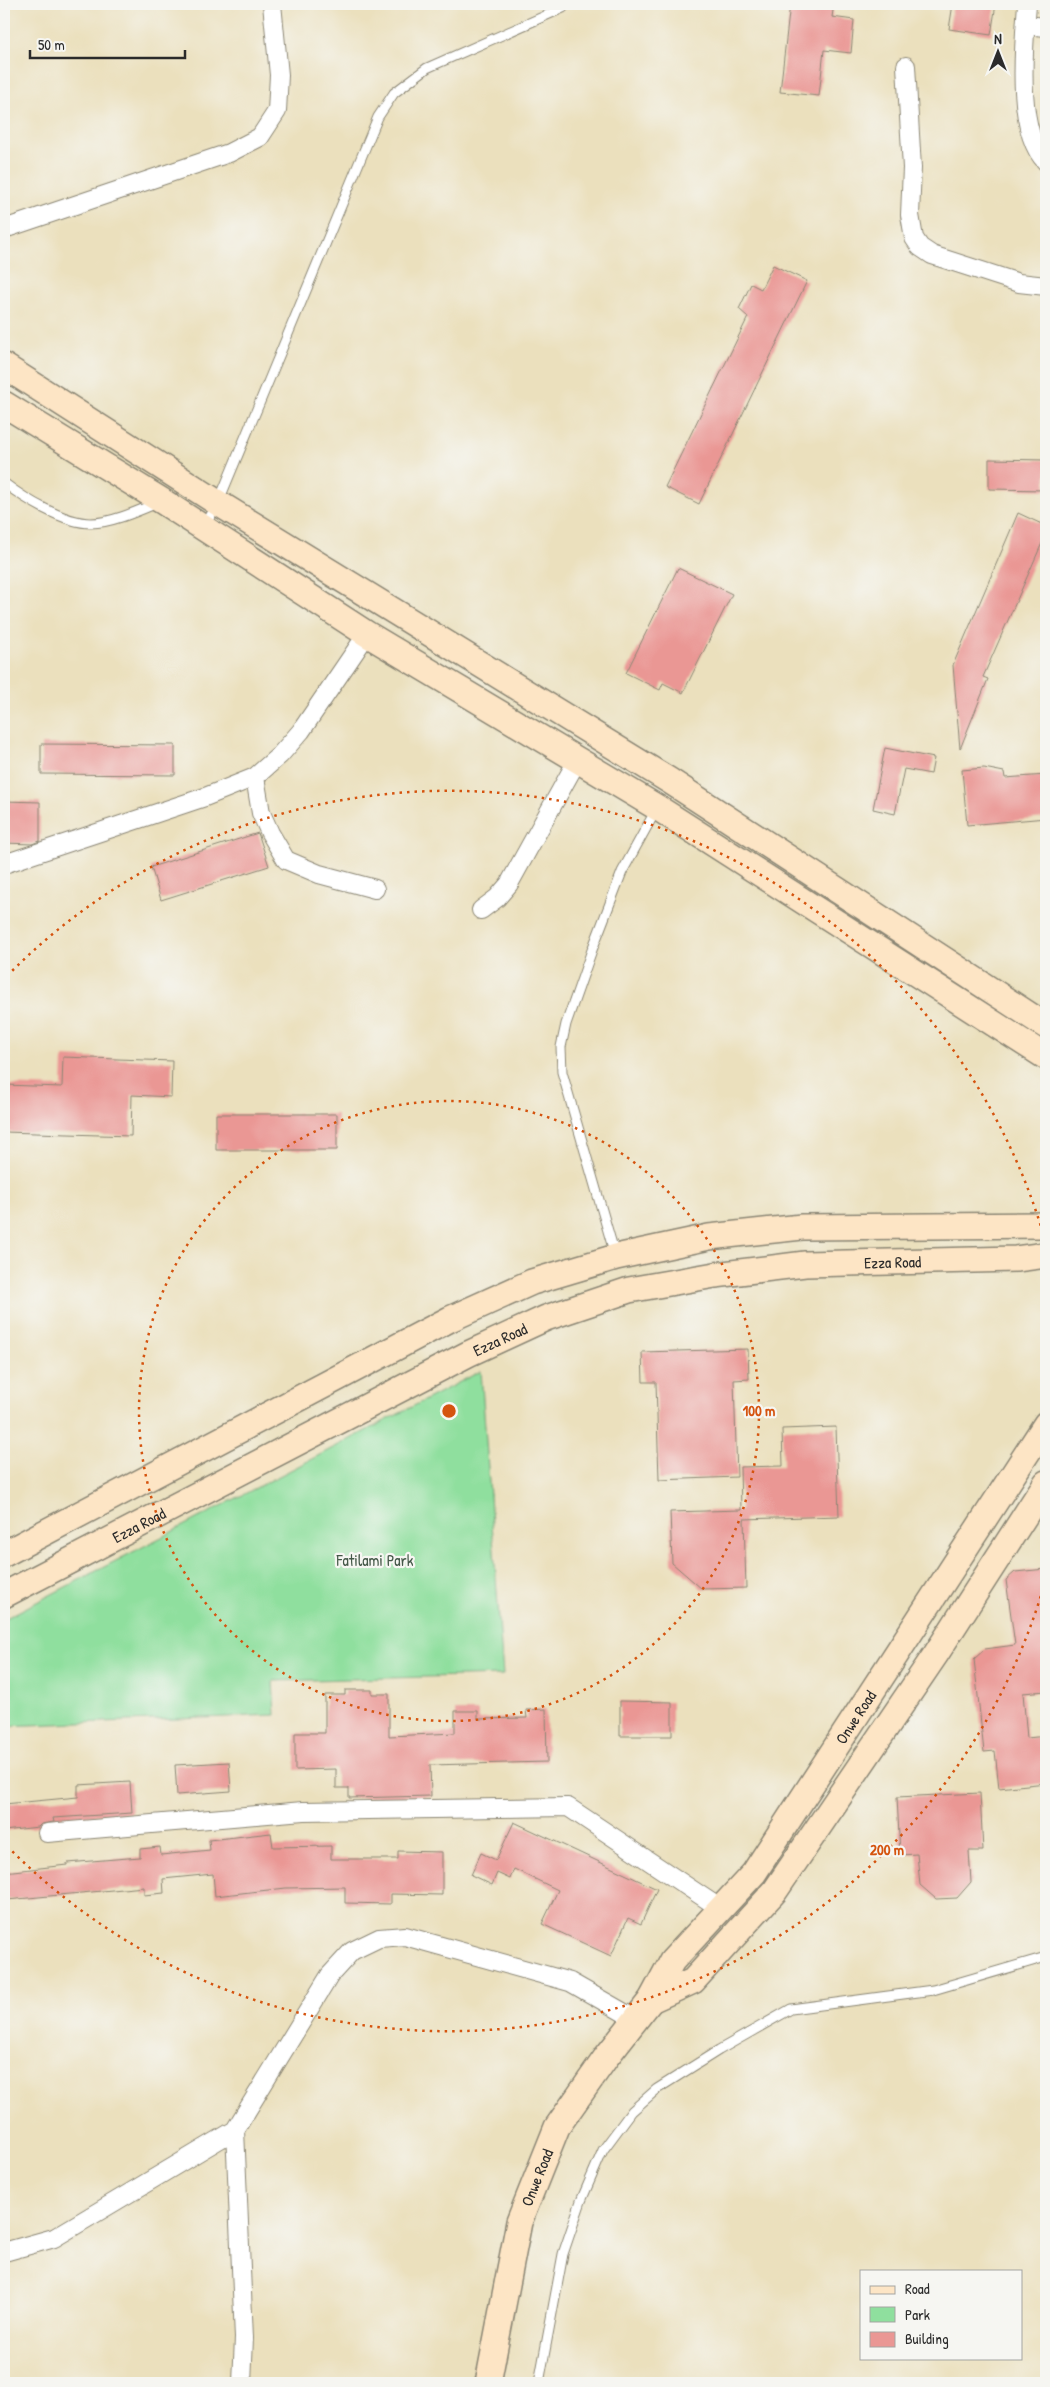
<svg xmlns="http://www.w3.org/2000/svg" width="1050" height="2387" viewBox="0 0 1050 2387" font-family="'Patrick Hand',sans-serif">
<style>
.green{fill:#8fdf9e;stroke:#5d8564}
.building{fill:#ea9794}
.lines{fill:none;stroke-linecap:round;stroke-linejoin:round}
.service-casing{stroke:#8b8674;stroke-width:11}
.minor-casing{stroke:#8b8674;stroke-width:20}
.secondary-casing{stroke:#8b8674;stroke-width:28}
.service{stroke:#fff;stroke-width:9}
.minor{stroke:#fff;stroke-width:18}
.secondary{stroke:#fde5c5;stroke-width:25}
.ring{fill:none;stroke:#d5540f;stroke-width:2.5;stroke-dasharray:2.5 5}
.labels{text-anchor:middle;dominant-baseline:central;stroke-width:4.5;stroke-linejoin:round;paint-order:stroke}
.street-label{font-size:16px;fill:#2b2b2b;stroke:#f6f6f2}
.park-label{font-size:16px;fill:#445848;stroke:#f6f6f2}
.centre{fill:#d5540f;stroke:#f6f6f2;stroke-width:2.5}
.ring-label{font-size:15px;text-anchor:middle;font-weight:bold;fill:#d5540f;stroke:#f6f6f2;stroke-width:4.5;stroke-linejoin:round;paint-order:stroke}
</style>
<rect width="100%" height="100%" fill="#f6f6f2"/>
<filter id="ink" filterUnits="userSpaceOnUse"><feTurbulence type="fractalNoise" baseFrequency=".02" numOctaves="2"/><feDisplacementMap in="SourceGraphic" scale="10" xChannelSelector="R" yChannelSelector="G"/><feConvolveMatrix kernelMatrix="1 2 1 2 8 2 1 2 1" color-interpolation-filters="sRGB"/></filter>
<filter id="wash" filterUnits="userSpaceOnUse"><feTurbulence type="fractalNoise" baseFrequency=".0096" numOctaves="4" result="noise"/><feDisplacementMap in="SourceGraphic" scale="20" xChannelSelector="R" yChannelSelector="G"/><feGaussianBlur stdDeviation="1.12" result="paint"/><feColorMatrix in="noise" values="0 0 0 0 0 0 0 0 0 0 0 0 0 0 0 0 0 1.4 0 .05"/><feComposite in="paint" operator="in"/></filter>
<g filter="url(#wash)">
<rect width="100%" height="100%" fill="#ebe0bd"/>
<!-- green -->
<path class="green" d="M481 1371 503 1675 273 1681 275 1715 4 1726V1619Z"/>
<g id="blocks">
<!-- building -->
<path class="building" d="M790 4H834L832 17 854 20 851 53 824 50 819 96 780 92Z
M953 4H996L991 35 949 29Z
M773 265 807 281 699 504 665 487 748 317 739 309 751 284 761 289Z
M989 459 1046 460V490L989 489Z
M1018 513 1046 526V534L983 677 988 679 960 749 953 665Z
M678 568 732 594 683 693 663 683 660 690 626 673Z
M41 744 175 745V775L41 774Z
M885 748 934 758 931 774 904 769 895 814 873 809Z
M984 768 1004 772 1005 778 1046 775V818L967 825 962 770Z
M4 801 40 802V841L32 844 4 843Z
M258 833 269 866 161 900 151 867Z
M63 1057 172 1061 171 1097 132 1095 131 1136 4 1132V1085L62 1087Z
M216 1114H337V1150H216Z
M748 1349 749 1379 734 1380 737 1477 659 1480 656 1382H643L642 1352Z
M836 1427 839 1516 744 1519 746 1588 702 1589 672 1563 670 1512 741 1510 740 1467 783 1466 782 1429Z
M1046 1569V1691L1023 1693 1027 1738 1046 1736V1783L999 1788 995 1751 984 1752 974 1659 985 1649 1015 1645 1006 1580 1015 1572Z
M345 1690H372V1694H389V1736L455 1733V1711H478V1719L527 1718 526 1710 546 1709 547 1762 430 1765 431 1796 349 1798V1788H336V1769L295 1770V1733H325V1695H345Z
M620 1701 672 1702V1736H620Z
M229 1762 231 1791 177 1795 175 1765Z
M130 1782 132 1813 53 1818 54 1822 41 1824 38 1827 4 1831V1804L78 1797V1785Z
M980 1793 983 1851H969L971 1882 957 1898 936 1899 920 1885 917 1854 900 1855 897 1797Z
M514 1822 657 1889 641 1924 628 1918 611 1956 542 1924 558 1890 514 1869 510 1879 497 1873 492 1885 471 1875 481 1853 496 1860Z
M271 1833 273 1847 331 1846V1859H398V1851L442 1852V1895L391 1894V1904L345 1903V1887L286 1888 215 1896 213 1874 163 1879 164 1893 144 1895V1887L7 1900 4 1872 67 1865V1863L140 1857V1849L160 1847 161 1855 210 1850 209 1840Z"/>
</g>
</g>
<g filter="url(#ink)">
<use href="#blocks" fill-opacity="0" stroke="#8b8674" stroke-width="1"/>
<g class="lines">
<defs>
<path id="service" d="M4 483C25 499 64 523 91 523 111 523 138 511 157 503
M204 527 218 503 378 117 394 93 427 68 563 8
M615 1255 562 1072 561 1047 566 1024 592 950 622 872 656 810
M539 2383 563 2254 581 2201 603 2150 632 2111 657 2089 719 2050 791 2009 933 1990 1046 1957"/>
<path id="minor" d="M1027 4C1024 45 1015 131 1046 162
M1026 25 1046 27
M906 66 912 168 910 215 914 238 920 247 932 255 1019 283 1046 286
M4 229 229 153 260 137 277 111 279 75 272 4
M255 777 261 813 270 833 286 860 319 874 375 889
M4 864 205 797 255 777 280 755 301 731 367 634
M481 910 497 898 509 884 578 759
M47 1833 303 1811 568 1807 721 1909
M235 2130 244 2338 242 2383
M4 2252 54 2238 235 2130 330 1975 352 1951 379 1938 405 1936 570 1982 635 2019"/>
<g id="secondary">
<path d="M4 366 218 503 670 781 1046 1026"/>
<path d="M4 404 162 501 367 634 658 808 1046 1057"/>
<path d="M4 1554 450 1319 532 1282 616 1257 709 1237 802 1227 1046 1225"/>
<path id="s1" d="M4 1595 468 1354 546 1318 629 1290 715 1275 805 1264 1016 1259 1046 1255"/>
<path d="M651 2000 693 1981 775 1891 936 1654 1046 1483"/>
<path id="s2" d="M488 2383 519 2222 557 2127 607 2056 651 2000 672 1961 754 1873 1046 1424"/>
</g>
</defs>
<!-- service casing -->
<use href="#service" class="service-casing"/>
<!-- minor casing -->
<use href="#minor" class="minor-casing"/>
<!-- secondary casing -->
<use href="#secondary" class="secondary-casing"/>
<!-- service -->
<use href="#service" class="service"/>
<!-- minor -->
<use href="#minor" class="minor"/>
<!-- secondary -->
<use href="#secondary" class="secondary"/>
</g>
</g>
<!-- distance rings -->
<g class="ring">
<circle cx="449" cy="1411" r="310"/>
<path d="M1045 1582A620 620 0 0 1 7 1846M7 976A620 620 0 0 1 1045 1240"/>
</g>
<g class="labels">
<!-- street labels -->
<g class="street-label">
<text stroke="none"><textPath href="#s1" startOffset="962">Ezza Road</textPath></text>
<text stroke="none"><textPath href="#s1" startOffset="558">Ezza Road</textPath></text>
<text stroke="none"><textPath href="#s1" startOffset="152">Ezza Road</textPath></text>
<text stroke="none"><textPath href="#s2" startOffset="775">Onwe Road</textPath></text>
<text stroke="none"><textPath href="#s2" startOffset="212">Onwe Road</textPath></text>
</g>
<!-- park labels -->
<g class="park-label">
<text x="375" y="1560">Fatilami Park</text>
</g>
</g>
<circle cx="449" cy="1411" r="8" class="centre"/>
<g class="ring-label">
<text x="759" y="1416">100 m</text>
<text x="887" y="1855">200 m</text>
</g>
<!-- margin -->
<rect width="1050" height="2387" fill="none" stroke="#f6f6f2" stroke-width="20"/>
<!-- legend -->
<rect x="860" y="2270" width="162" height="90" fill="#f6f6f2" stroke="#a5a5a2"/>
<rect x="870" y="2286" width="25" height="8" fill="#fde5c5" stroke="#a5a5a2"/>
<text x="905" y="2294" font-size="15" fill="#2b2b2b">Road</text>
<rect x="870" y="2307" width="25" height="15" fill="#8fdf9e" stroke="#a5a5a2"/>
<text x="905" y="2320" font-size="15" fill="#2b2b2b">Park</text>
<rect x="870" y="2332" width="25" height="15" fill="#ea9794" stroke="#a5a5a2"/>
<text x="905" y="2344" font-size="15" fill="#2b2b2b">Building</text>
<!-- north arrow -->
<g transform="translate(998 52)" stroke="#f6f6f2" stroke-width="4" paint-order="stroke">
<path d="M0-4L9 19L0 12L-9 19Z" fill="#2b2b2b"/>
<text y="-8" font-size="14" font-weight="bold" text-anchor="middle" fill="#2b2b2b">N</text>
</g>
<!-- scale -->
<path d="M30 50v8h155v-8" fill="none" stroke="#2b2b2b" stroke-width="2.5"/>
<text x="38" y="50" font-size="15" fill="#2b2b2b" stroke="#f6f6f2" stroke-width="4" paint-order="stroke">50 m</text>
</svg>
